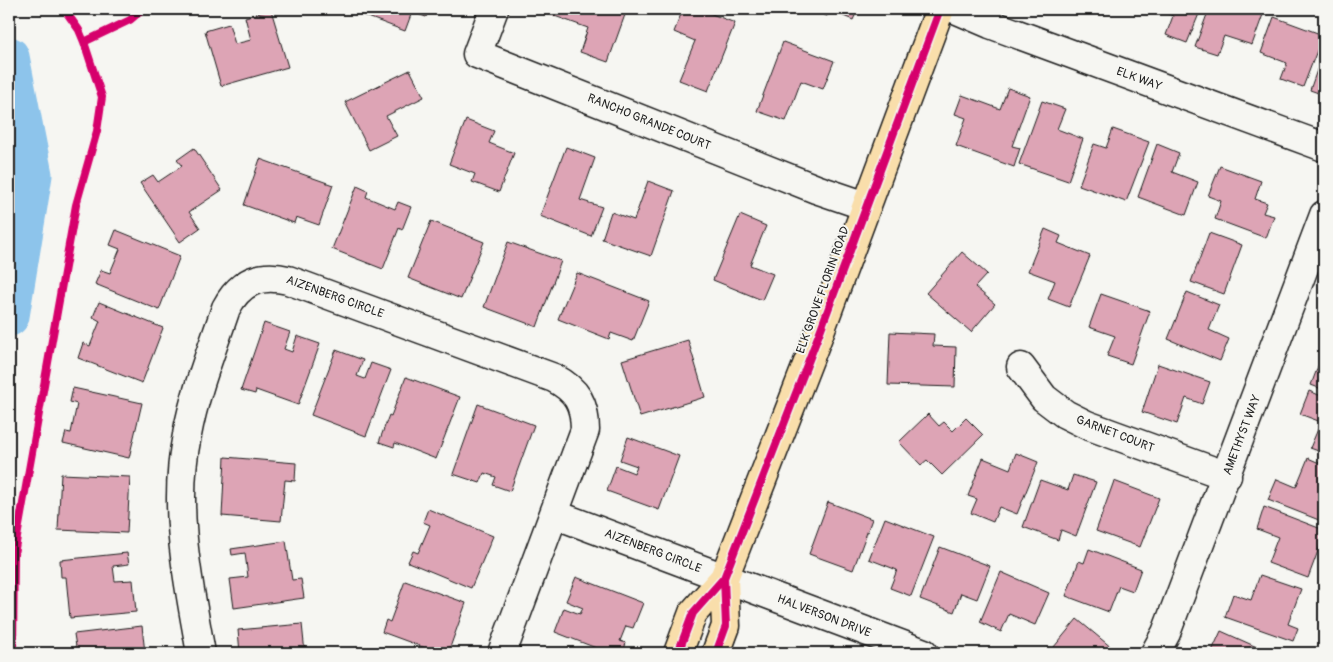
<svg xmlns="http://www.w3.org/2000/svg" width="1333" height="662" viewBox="0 0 1333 662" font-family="Pangolin,sans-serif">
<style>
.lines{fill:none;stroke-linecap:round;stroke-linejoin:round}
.river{stroke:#8dc4eb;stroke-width:41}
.building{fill:#dda4b5;stroke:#1c1c1c}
.minor-casing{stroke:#1c1c1c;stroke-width:31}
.major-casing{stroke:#1c1c1c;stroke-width:31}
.minor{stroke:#f6f6f2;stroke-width:28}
.major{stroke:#f9deab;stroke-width:28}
.cycleway-casing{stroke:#f6f6f2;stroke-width:11}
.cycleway{stroke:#d6006c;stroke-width:8}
.labels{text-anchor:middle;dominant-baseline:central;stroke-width:4;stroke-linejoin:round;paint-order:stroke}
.street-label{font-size:12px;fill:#1c1c1c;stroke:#f6f6f2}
</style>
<rect width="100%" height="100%" fill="#f6f6f2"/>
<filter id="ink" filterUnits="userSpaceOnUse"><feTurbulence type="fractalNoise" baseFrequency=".02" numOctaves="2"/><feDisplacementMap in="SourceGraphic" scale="10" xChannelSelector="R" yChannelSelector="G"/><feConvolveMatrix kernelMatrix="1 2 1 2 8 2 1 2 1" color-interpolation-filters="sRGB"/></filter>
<g filter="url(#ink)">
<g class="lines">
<!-- river -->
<path class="river" d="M9 57 32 175 9 316"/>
</g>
<!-- building -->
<path class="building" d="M311 9H327L325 14Z
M363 9H429L426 17 412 12 405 31 360 14Z
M551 9H616L626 12 608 62 580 52 588 28 549 14Z
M683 9H699L735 23 708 91 679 80 695 41 674 32Z
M809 9H858L853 20 829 10 827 16Z
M1156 9H1201L1187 43 1166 35 1173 16Z
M1209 9H1265L1252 45 1224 36 1217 54 1195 47Z
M271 10 288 67 221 86 205 31 229 24 235 44 251 40 245 17Z
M1274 17 1323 35 1303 87 1281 79 1287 63 1261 53Z
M783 42 834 61 823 89 801 81 786 121 757 111Z
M1324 50V95L1310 90Z
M410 70 424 97 386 116 397 136 369 150 345 102Z
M1008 88 1030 96 1012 146 1020 148 1014 167 956 146 966 118 955 114 962 95 1000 109Z
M1042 101 1065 109 1057 129 1083 139 1068 181 1019 164Z
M466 120 494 131 489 143 514 153 499 192 472 182 475 174 449 164Z
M1113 129 1149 142 1126 202 1079 185 1094 144 1106 148Z
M1157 144 1179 153 1172 172 1198 182 1186 215 1138 197Z
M566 147 595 158 580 200 602 207 591 236 540 216Z
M194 148 222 190 189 212 200 228 180 242 140 183 153 175 158 182 182 166 177 160Z
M260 159 333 185 319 225 296 217 294 223 244 205Z
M1220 166 1261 181 1255 199 1267 203 1263 213 1274 216 1266 238 1215 219 1221 201 1208 196Z
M648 181 674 191 651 256 602 239 611 212 634 220Z
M357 186 368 191 366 197 395 209 398 202 411 207 402 230 399 228 383 269 332 249Z
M740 215 766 226 750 265 773 274 762 300 713 280Z
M431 221 484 242 461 299 408 278Z
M1045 229 1061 236 1058 243 1090 256 1069 307 1048 299 1055 281 1028 271Z
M116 230 180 256 159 310 95 284 101 270 110 273 120 249 110 245Z
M1209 233 1242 245 1224 294 1191 282Z
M508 242 561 261 537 327 484 307Z
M962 252 987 274 975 287 995 304 971 332 926 293Z
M577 273 649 301 633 341 611 333 609 339 558 319Z
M1187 292 1219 305 1209 330 1229 339 1220 361 1168 339Z
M1101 294 1150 311 1131 364 1107 356 1115 336 1089 327Z
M99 302 163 328 142 383 78 358 83 343 90 346 100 321 93 317Z
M264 323 290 332 284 349 292 352 297 336 320 344 298 405 256 390 255 394 241 390Z
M890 332 934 334 933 346 956 347 955 387 888 385Z
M688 340 705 397 640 417 622 360Z
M336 350 363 360 357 376 365 379 371 363 391 370 366 436 311 415Z
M1320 361 1324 363V390L1311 385Z
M1158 364 1210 382 1202 404 1186 398 1177 424 1142 412Z
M406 377 460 397 436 459 395 443 394 447 379 442 389 415 391 416Z
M73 388 142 403 129 458 63 443 66 432 71 433 77 404 70 402Z
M1309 391 1324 397V453L1310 448 1321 422 1300 414Z
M478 404 534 425 510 491 493 485 496 477 484 473 480 483 453 474Z
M928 414 939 426 944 422 953 431 966 418 983 435 942 475 927 460 921 465 899 442Z
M628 437 679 456 659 510 607 491 616 466 634 473 637 466 620 460Z
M1016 453 1038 462 1017 514 999 507 993 522 971 513 977 499 968 496 983 458 1010 469Z
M225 457 296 463 295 481 285 480 281 521 222 516Z
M1308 458 1324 465V522L1268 500 1277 479 1296 487Z
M61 474 130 477 127 533 58 530Z
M1073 475 1096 482 1076 536 1061 530 1058 540 1023 527 1040 480 1068 490Z
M1114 481 1159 498 1140 547 1096 531Z
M828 502 872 519 853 570 809 554Z
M1264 507 1324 530V535L1308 578 1268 563 1278 537 1257 529Z
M428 509 493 536 471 588 408 562 413 551 418 553 430 525 423 522Z
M885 518 934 537 911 596 890 588 897 570 869 559Z
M286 541 292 580 301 579 304 598 234 608 230 579 248 577 245 553 232 555 231 549Z
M940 547 990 566 977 599 961 593 954 612 920 599Z
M1089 549 1141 569 1133 591 1119 586 1109 612 1066 596 1079 561 1084 563Z
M127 553 129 564 113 566 115 581 133 580 136 612 70 618 66 577H61L60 560Z
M1001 572 1049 593 1035 625 1009 614 1001 632 980 622Z
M1260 575 1301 589 1288 624 1298 628 1293 641 1225 617 1233 594 1251 600Z
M576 577 643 603 633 628 626 626 620 641 626 643 623 653H609L555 632 564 608 580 614 583 608 566 601Z
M405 581 466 603 448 653H439L382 632 386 620 390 622Z
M1077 619 1112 648 1108 653H1049Z
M302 624 305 653H240L238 630Z
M142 626 145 653H77L74 634Z
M1221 631 1270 653H1211Z
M376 648 390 653H374Z
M548 648 563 653H546Z"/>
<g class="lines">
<defs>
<path id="minor" d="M494 9 477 54 816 189 866 206
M955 9 990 24 1324 147
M1021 367 1044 398 1065 414 1087 425 1227 476
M554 514 924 653
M201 653C188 581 172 508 187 435 195 391 212 350 226 308 240 282 259 273 288 280L554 378C577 390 585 404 585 430L502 653
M1155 653 1166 633 1324 215"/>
<path id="major" d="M678 653 693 613 724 578 819 334 940 9
M716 653 726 626 724 578"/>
</defs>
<!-- minor casing -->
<use href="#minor" class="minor-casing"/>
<!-- major casing -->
<use href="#major" class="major-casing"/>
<!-- minor -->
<use href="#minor" class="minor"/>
<!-- major -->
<use href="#major" class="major"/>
<defs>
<path id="cycleway" d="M84 42 130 20 143 9
M13 653 14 554 76 205 97 131 102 97 84 42 79 30 64 9
M678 653 693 613 724 578 819 334 940 9
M716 653 726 626 724 578"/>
</defs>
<!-- cycleway casing -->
<use href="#cycleway" class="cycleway-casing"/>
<!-- cycleway -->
<use href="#cycleway" class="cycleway"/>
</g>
</g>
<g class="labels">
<!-- street labels -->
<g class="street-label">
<text transform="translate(1139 79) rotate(20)">ELK WAY</text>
<text transform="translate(649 122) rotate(22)">RANCHO GRANDE COURT</text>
<text transform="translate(823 290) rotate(-70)">ELK GROVE FLORIN ROAD</text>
<text transform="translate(335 297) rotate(20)">AIZENBERG CIRCLE</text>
<text transform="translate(1115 434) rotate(21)">GARNET COURT</text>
<text transform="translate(1242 435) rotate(-69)">AMETHYST WAY</text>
<text transform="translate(653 551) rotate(21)">AIZENBERG CIRCLE</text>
<text transform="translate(824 616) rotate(21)">HALVERSON DRIVE</text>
</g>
</g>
<!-- margin -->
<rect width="1333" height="662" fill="none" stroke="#f6f6f2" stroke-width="30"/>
<rect x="15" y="15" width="1303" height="632" fill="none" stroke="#1c1c1c" stroke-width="2" filter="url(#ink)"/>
</svg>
